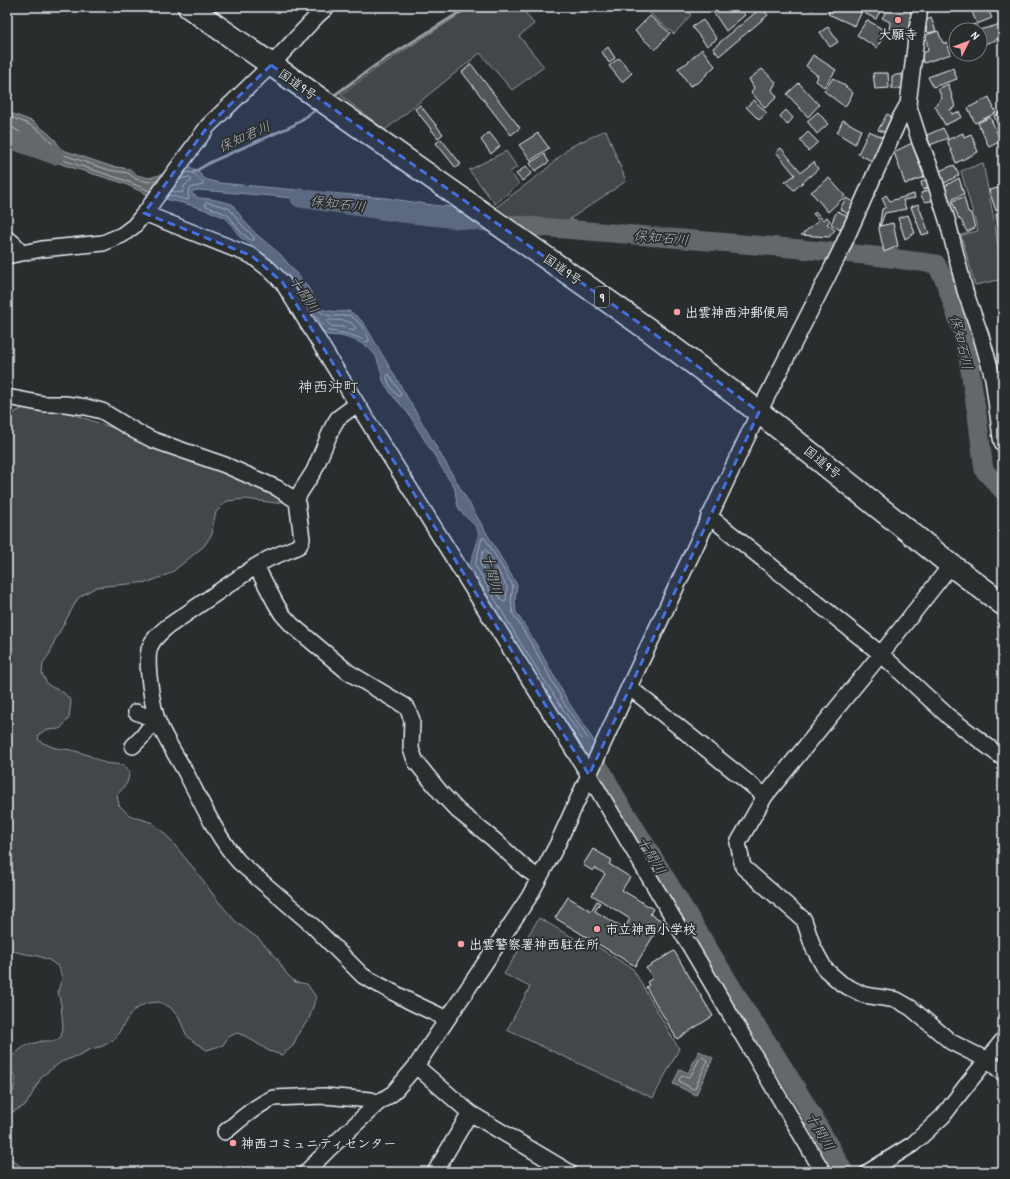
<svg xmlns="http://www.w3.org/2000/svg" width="1010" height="1179" viewBox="0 0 1010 1179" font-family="'Patrick Hand','Klee One',sans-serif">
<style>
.green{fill:#424648;stroke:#959ca0}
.water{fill:#63686b;stroke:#989fa3}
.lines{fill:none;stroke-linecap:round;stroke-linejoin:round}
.shore{stroke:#b3bac0;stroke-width:1}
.stream{stroke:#989fa3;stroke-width:3}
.river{stroke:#63686b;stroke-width:19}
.building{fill:#535759;stroke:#e8f1f8}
.minor-casing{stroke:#e8f1f8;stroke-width:18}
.highway-casing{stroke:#e8f1f8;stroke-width:25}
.minor{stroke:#2a2d2e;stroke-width:15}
.highway{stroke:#2a2d2e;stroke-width:22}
.marked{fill:#466fde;fill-opacity:0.2;stroke:#466fde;stroke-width:3;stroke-dasharray:8 5;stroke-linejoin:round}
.poi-dot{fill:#ff9aa2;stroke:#2a2d2e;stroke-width:1.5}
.labels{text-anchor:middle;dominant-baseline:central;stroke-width:3.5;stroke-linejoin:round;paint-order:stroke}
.shield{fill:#2a2d2e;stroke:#afb6bb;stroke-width:1}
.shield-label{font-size:12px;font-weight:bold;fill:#e8f1f8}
.poi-label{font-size:13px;font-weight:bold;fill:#e8f1f8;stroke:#2a2d2e;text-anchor:start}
.street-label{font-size:13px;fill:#e8f1f8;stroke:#2a2d2e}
.water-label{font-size:14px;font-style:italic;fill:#acb3b9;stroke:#2a2d2e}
.quarter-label{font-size:15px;fill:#e8f1f8;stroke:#2a2d2e}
</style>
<rect width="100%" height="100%" fill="#2a2d2e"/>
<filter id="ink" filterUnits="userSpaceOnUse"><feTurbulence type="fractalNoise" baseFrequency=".025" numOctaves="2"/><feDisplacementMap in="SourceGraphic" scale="8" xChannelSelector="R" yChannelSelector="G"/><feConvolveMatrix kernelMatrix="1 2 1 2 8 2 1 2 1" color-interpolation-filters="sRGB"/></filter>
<g filter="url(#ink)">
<!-- green -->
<path class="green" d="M471 7H521L534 24 519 36 544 67 512 90 480 53 385 130 340 95 380 66Z
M650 7H684L691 15 674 34 646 10Z
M606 130 626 181 570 219 582 223 575 227 516 223 495 208 544 171 570 147Z
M506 151 517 167 510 172 519 184 495 204 469 170Z
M983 163 995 225 1003 279 975 285 961 235 978 231 961 171Z
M26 407 60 410 131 434 202 460 284 498 283 501 277 503 245 499 227 501 216 512 213 525 212 534 204 546 171 573 149 582 96 587 78 598 54 642 50 653 43 663 42 674 48 685 64 693 71 701 69 718 60 729 46 730 39 734 38 739 41 742 55 748 72 750 88 755 105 763 124 765 130 771 127 783 117 795 119 805 129 815 153 823 167 836 196 871 218 901 236 922 259 939 276 957 286 973 295 982 307 984 316 997 309 1019 299 1032 293 1046 282 1055 269 1051 245 1036 237 1033 228 1037 223 1045 207 1050 194 1042 187 1036 179 1018 170 1007 159 1002 147 1003 134 1010 127 1019 115 1039 103 1046 91 1049 77 1056 61 1062 42 1076 26 1105 7 1115V1096L13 1092 16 1078 8 1066 12 1056 25 1046 42 1041H55L61 1037 63 1027 61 1005 58 991 62 978 59 967 49 960 38 956 20 953 7 949V421L15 412Z
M539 918 577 940 580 936 633 969 679 1049 653 1098 507 1030 530 987 504 974Z
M7 1156 28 1172H7Z"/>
<!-- water -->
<path class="water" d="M7 112 32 121 48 133 56 141 60 149 110 166 130 169 137 175 149 178 189 167 195 169 205 179 219 183 386 198 439 206 462 207 477 217 272 196 199 190 192 191V194L199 198 212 199 232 204 245 222 256 234 280 254 307 286 317 303 324 310 337 312 349 311 359 318 365 325 517 585 515 601 516 612 536 644 569 703 598 747 592 762 517 646 470 565C472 557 480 539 478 531 476 524 466 518 461 512 456 505 456 497 455 489L408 413 392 395 383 381 382 374 376 356 368 347 357 341 341 336 327 335 323 332 317 324 285 274 272 260 240 237 226 218 209 211 187 204 148 195 123 183 64 165 38 154 26 142 13 132 7 130Z
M699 1051 713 1058 696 1095 673 1084 680 1069 688 1073Z"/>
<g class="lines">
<!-- shore -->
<path class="shore" d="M7 116C25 122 39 127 51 142 54 145 55 150 58 153L109 170 128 173 136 179 149 182 158 180
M7 126 15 129 28 138 40 150 66 161 124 180 150 191
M171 191 182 193 185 185 192 180 189 177 180 179
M168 195 188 200 189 198 188 193 190 188 203 185V183C197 177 193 170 185 173
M207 202 229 208 242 225 254 237V240H251L242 234 228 215 206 206 205 204Z
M313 307H315C323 315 327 316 339 316 341 316 346 315 348 315 359 319 365 331 369 339V341L367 342C353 334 344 333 329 331L320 322 312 309Z
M329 320C340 321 351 318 356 329L354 331 342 327 331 326 327 322Z
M389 374 401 394 400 396H398C393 391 387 383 387 376Z
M485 550 487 551 507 587 506 600 505 602 502 601 480 564 483 552Z
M590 751 521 644 475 565 482 538H485L513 586 511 601 513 614 533 646 565 705 593 746
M702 1057 707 1060V1062L695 1088 693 1089 680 1082 679 1080 682 1075 688 1077 691 1075 700 1058Z"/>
<!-- stream -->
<path class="stream" d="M336 94 376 65 468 7
M194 172 211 162 294 125 318 108"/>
<!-- river -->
<path class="river" d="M7 138 55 155
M300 198 402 213 505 224 779 247 875 256 936 264 945 281 966 344 977 415 984 470 1003 491
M586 748 603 773 620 805 629 818 748 1014C784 1065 814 1118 844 1172"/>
</g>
<!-- building -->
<path class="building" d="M715 7H738L745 15 726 31 712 10Z
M805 7H814L813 10Z
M831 7H864L855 26 828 14Z
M867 7H878L881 9 876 19 864 13Z
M889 7H908L912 8 907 37 889 31 890 22 882 18Z
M970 7H987L992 18 977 24Z
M997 7H1003V19Z
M761 8 768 15 719 56 713 48Z
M650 16 670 33 655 50 635 31Z
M931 18 936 31 928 33 924 21Z
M703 20 717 39 707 46 692 27Z
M867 20 886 31 877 48 857 35Z
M975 24 978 30H960V29Z
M998 25 1002 38 984 44 979 30Z
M828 27 838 42 830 47 820 32Z
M938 31 943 43H947L951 54 924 63 919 54 928 51 926 35Z
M608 47 615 58 609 63 602 52Z
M702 49 715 66 699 82 690 86 678 68 687 63Z
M813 55 836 70 824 87 816 81 818 76 806 66Z
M619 58 632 73 622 82 609 66Z
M471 64 520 128 511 135 462 72Z
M953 68 957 79 933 87 928 77Z
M762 69 776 82 772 90 777 97 765 108 751 92 754 88 749 79Z
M873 73H888L889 88 875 89Z
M902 74 903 88 892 89V76Z
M833 78 844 85 853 93 845 107 824 91Z
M799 83 819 105 808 117 787 94Z
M948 84 952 96 955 107 950 110 952 114 959 112 962 117 945 125 935 106 942 98 938 89Z
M989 97 996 113 975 123 968 108Z
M754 100 767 113 759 120 746 107Z
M420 105 443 134 438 138 415 109Z
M786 110 793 118 787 125 780 116Z
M1003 111V139L994 116Z
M818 112 828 124 817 134 807 121Z
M887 114 895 118 890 134 878 130Z
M990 117 1001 141 989 147 978 123Z
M843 120 861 130 855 144 837 133Z
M943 128 948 138 930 145 927 135Z
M869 131 886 139 874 162 858 154Z
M489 132 500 146 491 154 481 140Z
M808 132 818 142 808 151 800 140Z
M538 133 549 148 531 160 519 145Z
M963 133 964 137 971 134 978 152 956 163 947 140Z
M441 139 461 164 456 168 436 143Z
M912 143 924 177 905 184 894 152Z
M781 148 801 172 814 162 818 169 794 190 785 182 795 175 776 152Z
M544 154 549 162 535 171 530 163Z
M954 165 959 175 941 185 934 173Z
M526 166 532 173 522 181 516 174Z
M829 178 845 196 828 212 811 192Z
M959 178 964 194 948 201 943 187Z
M929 179 932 186 923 190 921 182Z
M1003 187V207L996 211 989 190Z
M933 188 938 199 926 202 922 198 921 193Z
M914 194 915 198 903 200 906 209 885 213 880 226 893 223 898 246 884 252 879 229 882 209 886 207 882 198 886 195 890 201Z
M964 197 968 212 971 213 975 228 967 232 961 220 959 219 952 201Z
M846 198 855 203 850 215 840 209Z
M918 204 929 233 922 235 911 207Z
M837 211 848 216 840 230 831 224Z
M1003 211V245H1001L996 214Z
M816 212 823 220 827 217 830 221 827 224 835 230 829 237 801 235 819 220 813 214Z
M908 215 915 233 905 239 898 218Z
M1003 311V323L1000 313Z
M593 849 612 860 609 864 630 877 622 890 653 909 650 914 666 923 660 932 647 923 643 929 654 935 635 966 555 918 568 897 591 911 597 901 600 903 595 911 624 929 630 919 592 895 605 874 595 868 593 871 583 865Z
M674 951 713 1016 677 1039 646 987 649 985 647 982 653 978 646 968Z"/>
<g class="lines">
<defs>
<path id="minor" d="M908 104 920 142 931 169 948 223 965 291 981 336 993 378 1001 438 1003 445
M144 213 252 256 269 269 283 283 357 404 338 418 333 426 314 471 298 496 297 501 302 539 299 546 268 559 256 566 167 627C160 633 151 640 149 650 146 665 152 704 157 719 164 738 176 755 186 773 202 803 216 836 239 862L311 924 363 976 409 1001 447 1019
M7 239C14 242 16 246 20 253
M7 256 42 249 103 243 122 235 134 226 147 210 208 126 271 65 317 16 327 7
M7 397 44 404H65L86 407 102 411 135 431 153 440 225 465 277 488 297 501
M357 404 589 775 823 1172
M709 516 881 654 949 717 1003 758
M951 565 881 654 765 796 738 843 743 867 804 920 813 947 825 969 842 984 864 995 897 1000 911 1008 951 1042 987 1060 1003 1073
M256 566 276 604 282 614 292 625 348 672 405 706 408 710 412 720 411 749 416 762 441 793 458 811 493 839 526 869 539 878
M629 687 765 796
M136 712 155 720
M133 746 143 736 155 720 157 719
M416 1066 470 1113 569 1172
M225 1132C240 1120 255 1106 273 1098L324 1096 371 1100 378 1103
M306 1172 330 1148 378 1103 393 1093 416 1066 529 897 557 845 629 687 759 412 840 252 899 120 908 104 920 7
M435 1172 470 1113
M868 1172 913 1144 943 1116 965 1087 1003 1040"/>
<path id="highway" d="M189 7 649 330 759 412 951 565 1003 604"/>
</defs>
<!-- minor casing -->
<use href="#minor" class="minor-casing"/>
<!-- highway casing -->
<use href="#highway" class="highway-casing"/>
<!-- minor -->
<use href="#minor" class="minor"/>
<!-- highway -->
<use href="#highway" class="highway"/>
</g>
</g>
<!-- marked area -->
<path class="marked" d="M271 65 649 330 759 412 589 775 283 283 252 256 144 213 208 126Z"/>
<!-- markers -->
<g class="poi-dot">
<circle cx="898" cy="20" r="4"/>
<circle cx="677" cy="312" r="4"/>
<circle cx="597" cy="929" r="4"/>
<circle cx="461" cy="944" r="4"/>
<circle cx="233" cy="1143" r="4"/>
</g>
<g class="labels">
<!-- shield labels -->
<rect class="shield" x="595" y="287" width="14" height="20" rx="3"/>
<g class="shield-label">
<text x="602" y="297">9</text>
</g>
<!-- poi labels -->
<g class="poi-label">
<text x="898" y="34" text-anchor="middle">大願寺</text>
<text x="685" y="312">出雲神西沖郵便局</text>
<text x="605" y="929">市立神西小学校</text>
<text x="469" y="944">出雲警察署神西駐在所</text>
<text x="241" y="1143">神西コミュニティセンター</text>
</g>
<!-- street labels -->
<g class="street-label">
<text transform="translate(298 84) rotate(35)">国道9号</text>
<text transform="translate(563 269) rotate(35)">国道9号</text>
<text transform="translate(823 462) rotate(39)">国道9号</text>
</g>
<!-- water labels -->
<g class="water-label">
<text transform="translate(244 136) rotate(-24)">保知君川</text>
<text transform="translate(338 203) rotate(7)">保知石川</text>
<text transform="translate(661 237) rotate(5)">保知石川</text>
<text transform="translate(305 294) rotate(56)">十間川</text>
<text transform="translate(962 342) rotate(76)">保知石川</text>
<text transform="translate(493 574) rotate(77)">十間川</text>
<text transform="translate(652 855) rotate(59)">十間川</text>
<text transform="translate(821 1131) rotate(60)">十間川</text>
</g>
<!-- quarter labels -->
<g class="quarter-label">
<text x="328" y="386">神西沖町</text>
</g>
</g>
<!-- margin -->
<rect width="1010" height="1179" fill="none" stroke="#2a2d2e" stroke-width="24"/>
<rect x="12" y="12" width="986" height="1155" fill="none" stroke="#e8f1f8" stroke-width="1.5" filter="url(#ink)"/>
<!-- north arrow -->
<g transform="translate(968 42) rotate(48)"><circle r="19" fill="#2a2d2e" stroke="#767b7f"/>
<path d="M0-3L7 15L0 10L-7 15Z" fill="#ff9aa2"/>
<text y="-6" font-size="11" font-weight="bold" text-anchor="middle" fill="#e8f1f8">N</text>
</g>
</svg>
